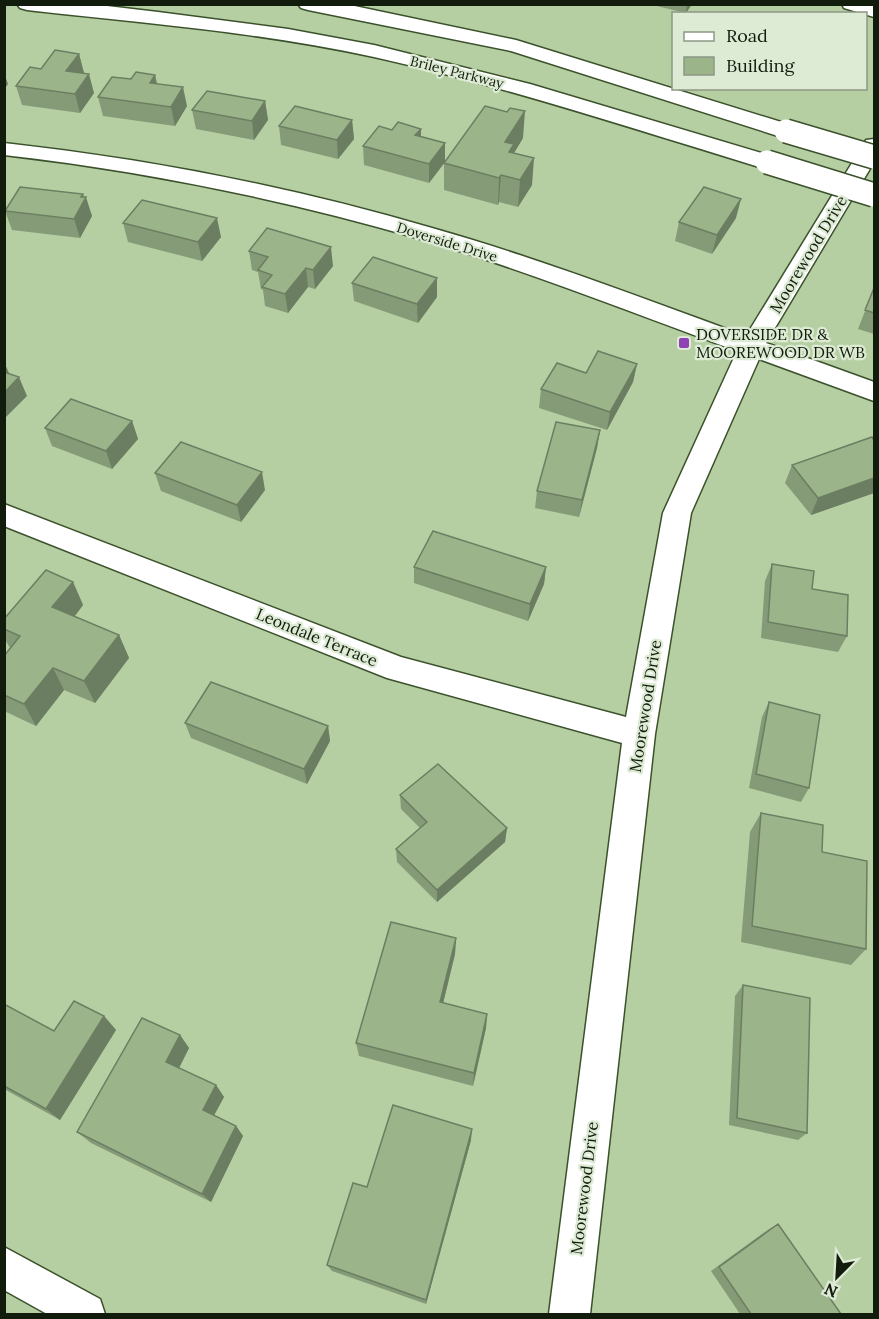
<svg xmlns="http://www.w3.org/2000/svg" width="879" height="1319" viewBox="0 0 879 1319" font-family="Lora,serif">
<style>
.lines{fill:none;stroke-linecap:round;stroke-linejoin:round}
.minor-casing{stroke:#3b512b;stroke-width:3}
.motorway-casing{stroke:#3b512b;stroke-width:3}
.minor{fill:#fff;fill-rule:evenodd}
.motorway{fill:#fff;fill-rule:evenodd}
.motorway-bridge-casing{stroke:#3b512b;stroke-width:26;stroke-linecap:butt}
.motorway-bridge{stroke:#fff;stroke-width:23}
.wall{fill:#859b77}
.shaded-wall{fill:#6c7e61}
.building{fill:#9bb48a;stroke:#6c7e61;stroke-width:1.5}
.poi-dot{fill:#8e42b3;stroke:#ddebd5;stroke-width:2}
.labels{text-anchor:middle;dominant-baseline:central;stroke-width:4.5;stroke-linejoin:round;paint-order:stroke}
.far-street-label{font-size:14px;fill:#121c0c;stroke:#ddebd5}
.street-label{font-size:16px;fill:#121c0c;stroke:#ddebd5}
.poi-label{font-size:16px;fill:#121c0c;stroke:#ddebd5;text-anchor:start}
</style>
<rect width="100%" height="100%" fill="#b5cfa3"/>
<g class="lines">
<defs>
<path id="minor" d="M842 4 874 5V17L844 8Z
M874 139V162L766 343 874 382V401L759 359 691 513 655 734 590 1314H549L622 743 387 678 4 526V504L401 657 626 717 663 513 737 351C631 312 525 270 417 238 282 199 144 171 4 155V143C149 159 293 187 432 228 538 258 642 298 746 336L863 145 866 140Z
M4 1247 100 1299 105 1314H47L4 1290Z"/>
<path id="motorway" d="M17 4H90L158 12 288 29 374 45 530 84 775 157 779 162 775 167 767 169 759 167C631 128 504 86 374 57 260 32 143 23 27 10L20 8Z
M298 4H345L516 40 794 126 798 131 794 136 786 138 778 136 511 51 308 10 301 8Z"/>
</defs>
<!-- minor casing -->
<use href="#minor" class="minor-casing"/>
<!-- motorway casing -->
<use href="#motorway" class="motorway-casing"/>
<!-- minor -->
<use href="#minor" class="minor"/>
<!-- motorway -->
<use href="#motorway" class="motorway"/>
<defs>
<path id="motorway-bridge" d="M786 131 874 157
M767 162 874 195"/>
</defs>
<!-- motorway-bridge casing -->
<use href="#motorway-bridge" class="motorway-bridge-casing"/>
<!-- motorway-bridge -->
<use href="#motorway-bridge" class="motorway-bridge"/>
</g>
<!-- wall -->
<path class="wall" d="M648 4H692L686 13Z
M79 54 84 73V74L94 93 80 113 22 105 16 86 41 69Z
M155 75 157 84 187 106 175 126 103 116 98 97 131 79Z
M265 101 268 120 254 140 196 129 192 110Z
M352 120 354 139 338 159 281 145 279 126Z
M421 137 445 143V162L429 183 364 165 363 146Z
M523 138 514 153 532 185 518 207 499 202 498 205 444 190V163Z
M83 194 92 216 80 238 12 230 5 211Z
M736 218 712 254 675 241 679 222Z
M123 223 221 237 202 261 128 242Z
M249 251 333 266 315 289 308 287 288 313 265 306 263 290 261 289 258 272 252 270Z
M437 278V297L418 323 354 301 352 283Z
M874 288V334L858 329Z
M637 364 633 382 607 430 539 408 541 389 586 373Z
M132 421 138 439 112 469 52 446 45 428Z
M600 430 597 448 579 517 535 508 537 491Z
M874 440V493L811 515 785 483 792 465Z
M155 473 265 490 241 522 161 491Z
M772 564 812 589 847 636 838 652 761 638 765 581Z
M414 567H546L544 584 528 621 414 583Z
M73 582 83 605 75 616 119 635 129 658 95 703 64 690 36 726 4 711V656L10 648 4 638V619Z
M769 702 809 788 801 802 749 788 762 717Z
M185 723 328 726 330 741 307 784 191 738Z
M400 795 507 828 505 842 437 902 397 862 396 849 420 828 401 809Z
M761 813 822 852 866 949 851 965 741 942 750 832Z
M456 938 455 954 443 1003 487 1014 486 1028 473 1086 359 1056 356 1043Z
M743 985 807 1133 798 1140 729 1125 735 996Z
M4 1004 54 1031 104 1016 116 1030 60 1120 4 1089Z
M180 1035 189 1048 179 1068 216 1085 224 1097 214 1115 236 1126 243 1136 211 1202 91 1143 77 1132Z
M471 1140 426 1304 332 1271 327 1265 367 1187Z
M778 1224 841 1314H740L711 1271 769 1229Z"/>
<!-- shaded-wall -->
<path class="shaded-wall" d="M687 4H692L686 13Z
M79 54 84 73 71 90 66 71Z
M4 73 8 84 4 90Z
M89 74 94 93 80 113 75 94Z
M155 75 159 94 150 83Z
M183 87 187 106 175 126 171 107Z
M265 101 268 120 254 140 252 121Z
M525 111 523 138 514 153 513 171 505 142Z
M352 120 354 139 338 159 337 140Z
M421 129V148L415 135Z
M445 143V162L429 183V164Z
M534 158 532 185 518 207 520 180Z
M501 175 499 202 498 205 499 178Z
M83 194 84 200 86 197 92 216 80 238 74 219Z
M741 199 736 218 712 254 717 235Z
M217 218 221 237 202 261 198 242Z
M331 247 333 266 315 289 313 270Z
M306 268 308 287 288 313 285 294Z
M437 278V297L418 323 417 304Z
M5 364 13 382 4 381V365Z
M637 364 633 382 607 430 610 412Z
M19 377 27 396 4 419V393Z
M132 421 138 439 112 469 106 451Z
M600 430 597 448 579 517 582 500Z
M262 472 265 490 241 522 237 505Z
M874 478V493L811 515 818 498Z
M546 567 544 584 528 621 530 604Z
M73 582 83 605 64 630 52 607Z
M119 635 129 658 95 703 84 681Z
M53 668 64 690 36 726 24 704Z
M328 726 330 741 307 784 304 769Z
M507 828 505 842 437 902V890Z
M456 938 455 954 440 1016V1002Z
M487 1014 486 1028 473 1086 474 1073Z
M104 1016 116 1030 60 1120 46 1109Z
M180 1035 189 1048 176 1074 166 1062Z
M216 1085 224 1097 211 1121 203 1110Z
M236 1126 243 1136 211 1202 202 1194Z
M472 1129 471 1140 426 1304V1300Z"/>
<!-- building -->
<path class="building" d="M55 50 79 54 66 71 89 74 75 94 16 86 30 67 41 69Z
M136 72 155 75 150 83 183 87 171 107 98 97 112 77 131 79Z
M207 91 265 101 252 121 192 110Z
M295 106 352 120 337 140 279 126Z
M485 106 507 112 510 108 525 111 505 142 514 144 509 152 534 158 520 180 501 175 499 178 444 163Z
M398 122 421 129 415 135 445 143 429 164 363 146 379 126 392 130Z
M20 187 83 194 81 197H86L74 219 5 211Z
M704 187 741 199 717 235 679 222Z
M142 200 217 218 198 242 123 223Z
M267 228 331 247 313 270 306 268 285 294 262 287 272 275 258 270 268 257 249 251Z
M373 257 437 278 417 304 352 283Z
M874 288V313L865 310Z
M598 351 637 364 610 412 541 389 557 363 586 373Z
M4 372 19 377 4 393Z
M71 399 132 421 106 451 45 428Z
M556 422 600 430 582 500 537 491Z
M872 437 874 440V478L818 498 792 465Z
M181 442 262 472 237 505 155 473Z
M433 531 546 567 530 604 414 567Z
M772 564 814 571 812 589 848 595 847 636 768 622Z
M46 570 73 582 52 607 119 635 84 681 53 668 24 704 4 695V656L20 636 4 629V619Z
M211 682 328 726 304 769 185 723Z
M769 702 820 715 809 788 756 774Z
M438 764 507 828 437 890 396 849 427 822 400 795Z
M761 813 823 825 822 852 867 861 866 949 752 926Z
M391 922 456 938 440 1002 487 1014 474 1073 356 1043Z
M743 985 810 998 807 1133 737 1118Z
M74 1001 104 1016 46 1109 4 1086V1004L54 1031Z
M142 1018 180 1035 166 1062 216 1085 203 1110 236 1126 202 1194 77 1132Z
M393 1105 472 1129 426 1300 327 1265 353 1183 367 1187Z
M778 1224 841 1314H751L719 1267Z"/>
<!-- markers -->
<rect class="poi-dot" x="678" y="337" width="12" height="12" rx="3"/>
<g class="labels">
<!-- far-street labels -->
<g class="far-street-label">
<text transform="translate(457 72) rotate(14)">Briley Parkway</text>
<text transform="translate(447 242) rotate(17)">Doverside Drive</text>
</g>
<!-- street labels -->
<g class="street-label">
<text transform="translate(808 254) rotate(-59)">Moorewood Drive</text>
<text transform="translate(317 637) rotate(22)">Leondale Terrace</text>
<text transform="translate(645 706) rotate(-81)">Moorewood Drive</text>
<text transform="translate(584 1188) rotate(-83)">Moorewood Drive</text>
</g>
<!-- poi labels -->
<g class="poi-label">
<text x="696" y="334">DOVERSIDE DR &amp;<tspan x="696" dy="18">MOOREWOOD DR WB</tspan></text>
</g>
</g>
<!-- border -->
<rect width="879" height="1319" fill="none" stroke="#121c0c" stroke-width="12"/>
<!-- legend -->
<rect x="672" y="12" width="195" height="78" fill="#ddebd5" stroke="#8c9885" stroke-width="1.5"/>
<rect x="684" y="32" width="30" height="9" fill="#ffffff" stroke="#8c9885" stroke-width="1.5"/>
<text x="726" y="42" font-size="18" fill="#121c0c">Road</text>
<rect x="684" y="57" width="30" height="18" fill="#9bb48a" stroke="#8c9885" stroke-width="1.5"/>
<text x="726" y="72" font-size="18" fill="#121c0c">Building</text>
<!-- north arrow -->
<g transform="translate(837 1277) rotate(204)" stroke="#ddebd5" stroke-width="4.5" paint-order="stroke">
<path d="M0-4.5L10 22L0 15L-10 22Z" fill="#121c0c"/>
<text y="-9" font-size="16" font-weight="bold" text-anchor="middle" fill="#121c0c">N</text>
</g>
</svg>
